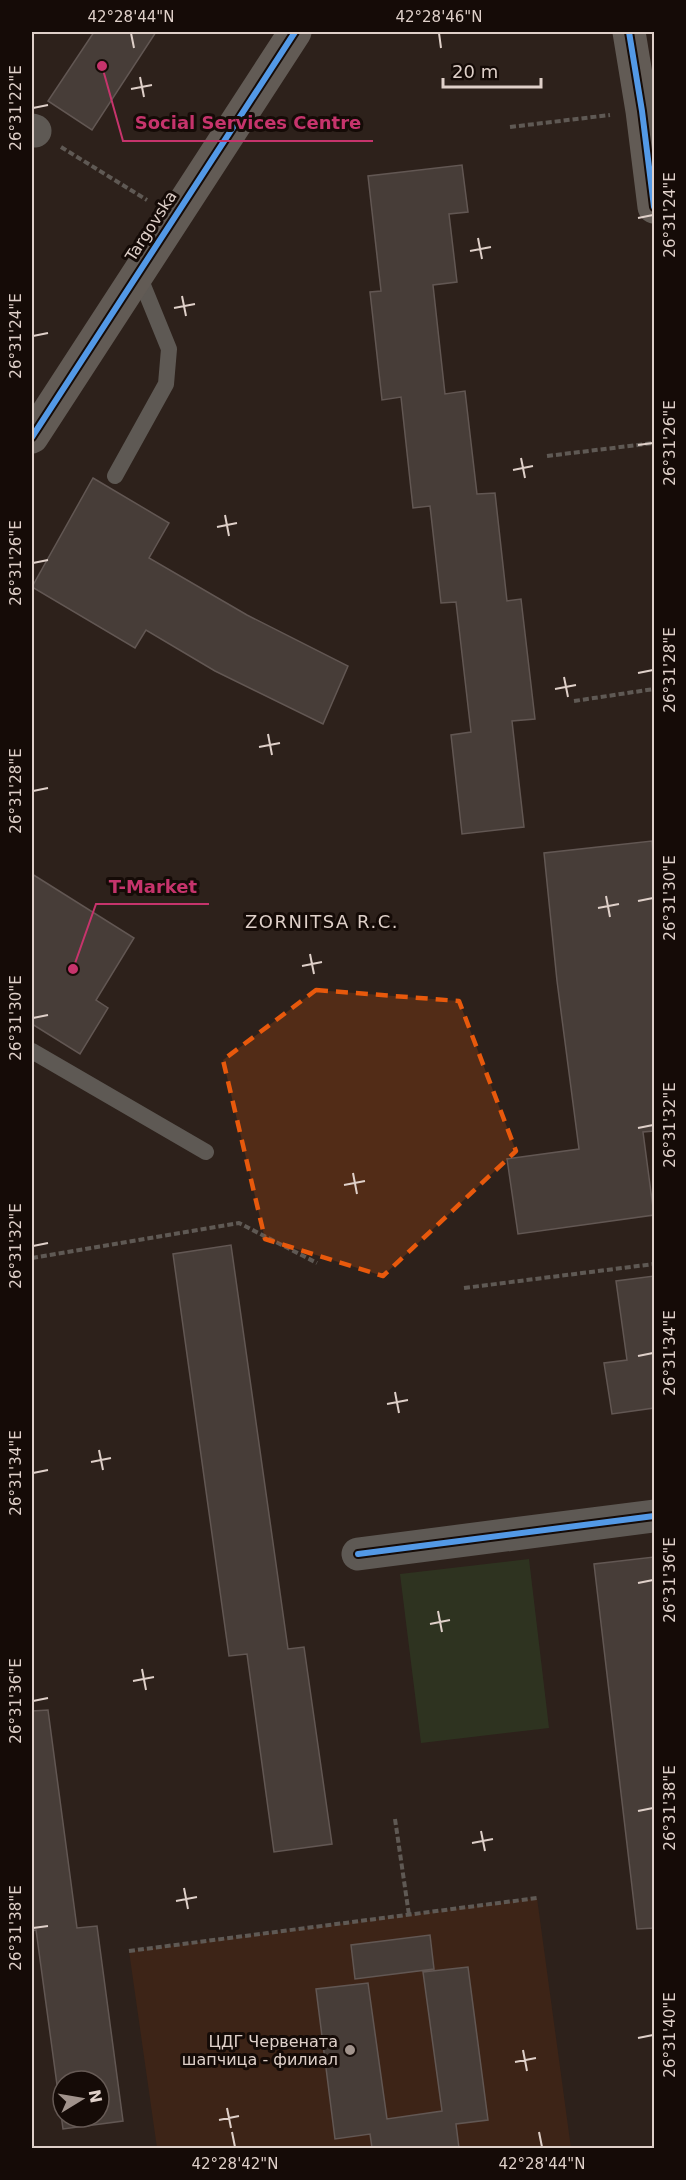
<svg xmlns="http://www.w3.org/2000/svg" width="686" height="2180" viewBox="0 0 686 2180" font-family="'DejaVu Sans',sans-serif">
<style>
.built{fill:#3d2417}
.grass{fill:#2e3320}
.building{fill:#473d38;stroke:#625753;stroke-width:1.5;fill-rule:evenodd}
.lines{fill:none;stroke-linecap:round;stroke-linejoin:round}
.path{stroke:#5f5954;stroke-width:4;stroke-dasharray:6 3;stroke-linecap:butt}
.lane{stroke:#5e5954;stroke-width:16}
.street{stroke:#5e5954;stroke-width:33}
.secondary{stroke:#625b55;stroke-width:33}
.cycleway-casing{stroke:#150b07;stroke-width:10}
.cycleway{stroke:#5399e6;stroke-width:6}
.marked{fill:#e8590c;fill-opacity:0.2;stroke:#e8590c;stroke-width:4.5;stroke-dasharray:12 8;stroke-linejoin:round}
.ticks{fill:none;stroke:#dfd0c9;stroke-width:2}
.poi-dot{fill:#a1938c;stroke:#150b07;stroke-width:2}
.labels{text-anchor:middle;dominant-baseline:central;stroke-width:6;stroke-linejoin:round;paint-order:stroke}
.street-label{font-size:16px;fill:#dfd0c9;stroke:#150b07}
.poi-label{font-size:16px;fill:#dfd0c9;stroke:#150b07;text-anchor:end}
.neighbourhood-label{font-size:18px;letter-spacing:1.5px;fill:#dfd0c9;stroke:#150b07}
.leader{fill:none;stroke:#c6346c;stroke-width:2}
.callout-dot{fill:#c6346c;stroke:#150b07;stroke-width:2}
.callout-label{font-size:18px;text-anchor:middle;font-weight:bold;fill:#c6346c;stroke:#150b07;stroke-width:6;stroke-linejoin:round;paint-order:stroke}
.neatline{fill:none;stroke:#dfd0c9;stroke-width:2}
.ticks-label{font-size:15px;text-anchor:middle;fill:#dfd0c9}
</style>
<rect width="100%" height="100%" fill="#2d211b"/>
<!-- built -->
<path class="built" d="M537 1898 571 2148H157L129 1951Z"/>
<!-- grass -->
<path class="grass" d="M529 1559 549 1728 421 1743 400 1574Z"/>
<!-- building -->
<path class="building" d="M94 32H156L92 130 48 101Z
M462 165 468 212 449 214 457 282 433 285 445 394 465 391 477 494 495 493 507 601 521 599 535 719 512 721 524 827 462 834 451 735 471 732 456 602 441 603 430 506 413 508 401 397 382 400 370 292 381 291 368 176Z
M93 478 169 523 149 558 247 615 348 666 323 724 215 671 146 630 135 648 32 587Z
M652 841 654 866V1131L643 1132 654 1215 518 1234 507 1159 579 1149 557 981 544 853Z
M32 874 134 938 96 1000 108 1008 80 1054 32 1024Z
M231 1245 288 1649 304 1647 332 1844 274 1852 247 1654 229 1656 173 1254Z
M654 1276V1408L612 1414 604 1363 627 1360 616 1281Z
M654 1557V1928L637 1929 594 1564Z
M48 1710 77 1928 97 1926 123 2121 63 2129 36 1930 32 1931V1711ZM63 2081H99V2117H63Z
M430 1935 434 1969 355 1979 351 1945Z
M468 1967 488 2120 456 2124 459 2148H372L370 2134 335 2139 316 1989 368 1983 387 2119 442 2111 423 1972Z"/>
<g class="lines">
<!-- path -->
<path class="path" d="M510 127 610 115
M61 147 147 200
M547 456 654 443
M574 701 654 689
M32 1258 239 1223 317 1263
M464 1288 654 1264
M395 1819 409 1915
M129 1951 537 1898"/>
<!-- lane -->
<path class="lane" d="M115 476 166 384 169 349 138 273
M32 1051 206 1152"/>
<!-- street -->
<path class="street" d="M32 130 35 131
M358 1554 654 1516"/>
<!-- secondary -->
<path class="secondary" d="M629 32 642 111 654 207
M32 437 295 32"/>
<defs>
<path id="cycleway" d="M629 32 642 111 654 207
M32 437 295 32
M358 1554 654 1516"/>
</defs>
<!-- cycleway casing -->
<use href="#cycleway" class="cycleway-casing"/>
<!-- cycleway -->
<use href="#cycleway" class="cycleway"/>
</g>
<!-- marked area -->
<path class="marked" d="M316 990 459 1001 516 1151 383 1276 265 1239 223 1060Z"/>
<!-- ticks -->
<path class="ticks" d="M131 33 134 48M439 33 441 48M140 77 144 97M131 89 152 85M33 108 48 105M638 218 653 215M478 238 482 259M470 251 491 247M182 296 186 316M174 308 195 304M33 336 48 333M638 445 653 443M521 458 525 478M513 470 533 466M225 515 229 536M217 527 237 523M33 563 48 560M638 673 653 670M564 677 568 697M555 689 576 685M268 734 272 755M259 747 280 743M33 791 48 788M606 896 610 917M638 901 653 898M598 908 619 904M310 954 314 974M302 966 322 962M33 1018 48 1015M638 1128 653 1125M353 1173 357 1194M344 1185 365 1181M33 1246 48 1243M638 1356 653 1353M395 1392 399 1413M387 1404 408 1400M99 1450 103 1470M91 1462 111 1458M33 1473 48 1470M638 1583 653 1580M438 1611 442 1632M430 1624 450 1620M142 1669 146 1690M133 1681 154 1677M33 1701 48 1698M638 1811 653 1808M481 1831 485 1851M472 1843 493 1839M184 1888 188 1909M176 1901 197 1897M33 1928 48 1926M638 2038 653 2035M523 2050 527 2071M515 2062 536 2058M227 2108 231 2128M219 2120 239 2116M232 2132 235 2147M539 2132 542 2147"/>
<!-- markers -->
<circle class="poi-dot" cx="350" cy="2050" r="6"/>
<g class="labels">
<!-- street labels -->
<g class="street-label">
<text transform="translate(151 226) rotate(-57)">Targovska</text>
</g>
<!-- poi labels -->
<g class="poi-label">
<text x="338" y="2041">ЦДГ Червената<tspan x="338" dy="18">шапчица - филиал</tspan></text>
</g>
<!-- neighbourhood labels -->
<g class="neighbourhood-label">
<text x="322" y="921">ZORNITSA R.C.</text>
</g>
</g>
<!-- callouts -->
<path class="leader" d="M102 66L123 141H373M73 969L96 904H209"/>
<g class="callout-dot">
<circle cx="102" cy="66" r="6"/>
<circle cx="73" cy="969" r="6"/>
</g>
<g class="callout-label">
<text x="248" y="129">Social Services Centre</text>
<text x="153" y="893">T-Market</text>
</g>
<!-- border -->
<rect width="686" height="2180" fill="none" stroke="#150b07" stroke-width="66"/>
<!-- north arrow -->
<g transform="translate(81 2099) rotate(79)"><circle r="28" fill="#150b07" stroke="#665a55" stroke-width="1.5"/>
<path d="M0-4.5L10 22L0 15L-10 22Z" fill="#a1938c"/>
<text y="-9" font-size="16" font-weight="bold" text-anchor="middle" fill="#dfd0c9">N</text>
</g>
<!-- scale -->
<path d="M443 78v9h98v-9" fill="none" stroke="#dfd0c9" stroke-width="3"/>
<text x="452" y="78" font-size="18" fill="#dfd0c9" stroke="#150b07" stroke-width="4.5" paint-order="stroke">20 m</text>
<rect x="33" y="33" width="620" height="2114" class="neatline"/>
<g class="ticks-label">
<text x="131" y="22">42°28'44"N</text>
<text x="439" y="22">42°28'46"N</text>
<text transform="translate(16 108) rotate(-90)" y="5">26°31'22"E</text>
<text transform="translate(670 215) rotate(-90)" y="5">26°31'24"E</text>
<text transform="translate(16 336) rotate(-90)" y="5">26°31'24"E</text>
<text transform="translate(670 443) rotate(-90)" y="5">26°31'26"E</text>
<text transform="translate(16 563) rotate(-90)" y="5">26°31'26"E</text>
<text transform="translate(670 670) rotate(-90)" y="5">26°31'28"E</text>
<text transform="translate(16 791) rotate(-90)" y="5">26°31'28"E</text>
<text transform="translate(670 898) rotate(-90)" y="5">26°31'30"E</text>
<text transform="translate(16 1018) rotate(-90)" y="5">26°31'30"E</text>
<text transform="translate(670 1125) rotate(-90)" y="5">26°31'32"E</text>
<text transform="translate(16 1246) rotate(-90)" y="5">26°31'32"E</text>
<text transform="translate(670 1353) rotate(-90)" y="5">26°31'34"E</text>
<text transform="translate(16 1473) rotate(-90)" y="5">26°31'34"E</text>
<text transform="translate(670 1580) rotate(-90)" y="5">26°31'36"E</text>
<text transform="translate(16 1701) rotate(-90)" y="5">26°31'36"E</text>
<text transform="translate(670 1808) rotate(-90)" y="5">26°31'38"E</text>
<text transform="translate(16 1928) rotate(-90)" y="5">26°31'38"E</text>
<text transform="translate(670 2035) rotate(-90)" y="5">26°31'40"E</text>
<text x="235" y="2169">42°28'42"N</text>
<text x="542" y="2169">42°28'44"N</text>
</g>
</svg>
